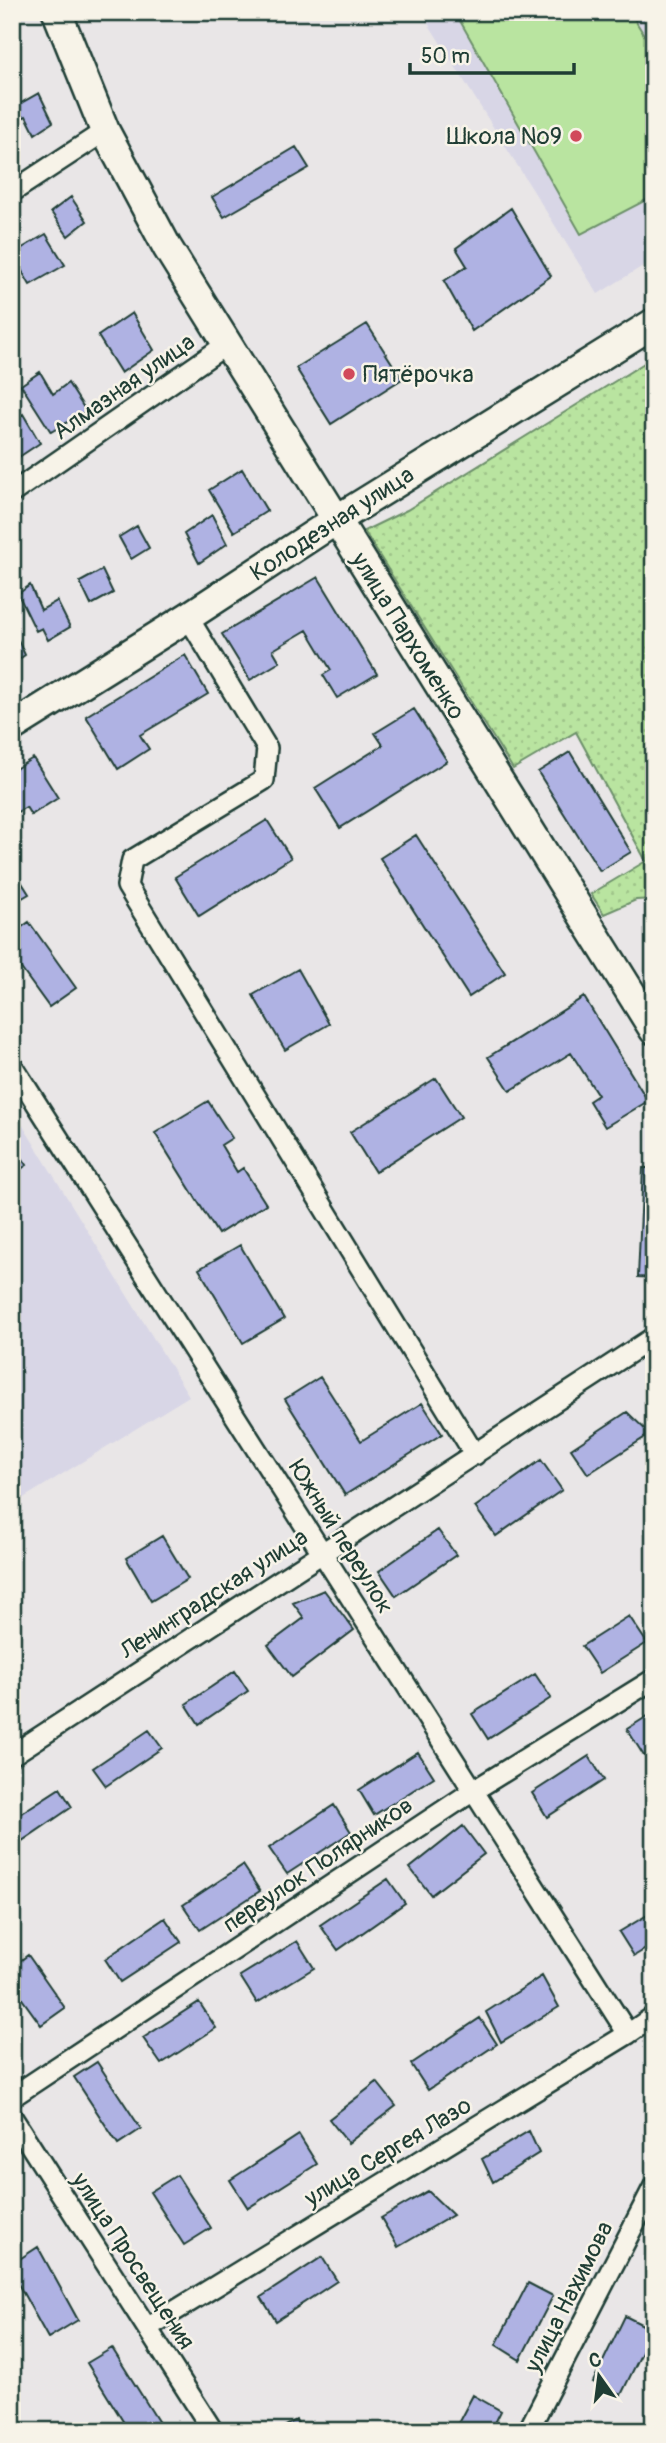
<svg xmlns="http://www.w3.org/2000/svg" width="666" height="2443" viewBox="0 0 666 2443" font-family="Pangolin,sans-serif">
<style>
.built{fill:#d8d6e6}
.green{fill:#b9e4a0;stroke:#6c906a;stroke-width:2}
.park{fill:url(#park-dots);stroke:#6c906a;stroke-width:2}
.building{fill:#afb2e3;stroke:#1f3d34;stroke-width:2}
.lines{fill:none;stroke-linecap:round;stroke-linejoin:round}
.street-casing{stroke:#1f3d34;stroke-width:24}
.secondary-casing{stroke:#1f3d34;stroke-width:33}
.street{stroke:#f7f3e8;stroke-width:19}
.secondary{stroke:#f7f3e8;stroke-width:28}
.poi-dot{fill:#d1495b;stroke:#f7f3e8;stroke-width:2.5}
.labels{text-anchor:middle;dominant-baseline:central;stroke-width:5;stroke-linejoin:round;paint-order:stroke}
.poi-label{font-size:24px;fill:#1f3d34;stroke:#f7f3e8;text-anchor:end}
.street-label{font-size:24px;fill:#1f3d34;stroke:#f7f3e8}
</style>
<defs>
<pattern id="park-dots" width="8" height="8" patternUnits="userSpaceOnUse" patternTransform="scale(1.75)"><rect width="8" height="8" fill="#b9e4a0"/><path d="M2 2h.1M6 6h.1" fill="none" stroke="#9fc48a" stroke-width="1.8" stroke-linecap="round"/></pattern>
</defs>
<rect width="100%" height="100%" fill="#e9e6e7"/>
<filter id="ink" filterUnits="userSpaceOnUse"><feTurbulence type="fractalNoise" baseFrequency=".0143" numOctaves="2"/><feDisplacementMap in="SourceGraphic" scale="14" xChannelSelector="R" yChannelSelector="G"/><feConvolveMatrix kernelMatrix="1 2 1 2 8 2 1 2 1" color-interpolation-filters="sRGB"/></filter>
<g filter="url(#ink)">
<!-- built -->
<path class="built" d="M421 12H654V259L598 294Z
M12 1108 189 1396 12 1505Z"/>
<!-- green -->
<path class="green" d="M455 12H630L654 51V196L581 234Z"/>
<!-- park -->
<path class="park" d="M654 357V899L636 900 604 914 591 894 646 861 576 732 513 769 364 531 407 510Z"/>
<!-- building -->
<path class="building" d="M39 93 53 122 35 134 26 116 22 118 16 106Z
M296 147 309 168 224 217 212 197Z
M71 197 87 221 68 236 51 212Z
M511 208 551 276 472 331 444 281 467 266 456 248Z
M46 234 65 265 30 285 12 254Z
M132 313 154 350 121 373 98 336Z
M367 324 402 379 331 424 296 368Z
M40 372 53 394 68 383 86 411 51 432 21 385Z
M23 414 40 443 13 461 12 421Z
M242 469 267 511 234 532 209 490Z
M212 515 227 544 199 563 184 534Z
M137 526 149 548 131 559 119 537Z
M102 570 113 593 91 605 80 582Z
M318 577 377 674 337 698 323 675 331 670 307 630 273 650 280 662 250 680 222 634Z
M30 585 41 610 57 601 70 627 48 640 42 628 36 631 18 594Z
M12 627 25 655 12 664Z
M185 655 208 694 140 735 149 749 118 769 86 716Z
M414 709 447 761 340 828 315 788 383 745 375 733Z
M570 752 631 852 600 871 538 772Z
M33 758 58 798 31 815 26 807 12 815V771Z
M267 820 291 858 199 916 175 877Z
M416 835 505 973 469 997 380 858Z
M12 867 29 894 12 904Z
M29 922 76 988 49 1007 12 956V934Z
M298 969 329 1024 285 1050 253 995Z
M584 997 648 1101 605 1127 589 1101 598 1095 571 1053 510 1091 488 1057Z
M436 1078 461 1117 375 1172 350 1132Z
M208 1101 232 1138 221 1145 237 1172 243 1168 266 1204 218 1234 155 1133Z
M12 1143 27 1165 12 1175Z
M643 1168H654V1278L638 1277Z
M240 1245 284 1319 243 1343 199 1269Z
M320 1377 361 1441 422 1403 442 1434 345 1495 285 1399Z
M627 1412 650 1434 588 1474 571 1449Z
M541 1460 562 1490 496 1536 475 1507Z
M438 1530 456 1555 396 1596 379 1571Z
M162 1536 188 1579 151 1601 126 1558Z
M324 1590 354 1630 292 1677 268 1645 304 1618 293 1603Z
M629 1616 647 1643 600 1673 582 1646Z
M235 1671 248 1691 199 1724 186 1704Z
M535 1674 551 1698 488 1739 472 1714Z
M654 1712V1750L644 1756 627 1729Z
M149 1730 162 1748 106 1786 93 1768Z
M418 1752 434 1777 374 1815 359 1790Z
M589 1756 604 1780 547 1817 532 1793Z
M60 1788 72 1807 22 1841 12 1826V1819Z
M334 1805 351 1832 287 1874 269 1848Z
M463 1826 484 1854 431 1895 410 1868Z
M243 1865 260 1891 200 1930 183 1905Z
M388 1879 405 1903 338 1950 320 1925Z
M654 1911V1944L634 1956 619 1932Z
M165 1918 181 1942 120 1982 105 1959Z
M297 1941 314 1968 257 2003 240 1976Z
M28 1955 65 2008 41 2025 12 1985V1967Z
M542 1976 559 2007 501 2042 486 2012Z
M199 2002 216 2028 161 2064 143 2038Z
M480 2018 497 2044 428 2090 411 2064Z
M97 2062 141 2129 118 2144 74 2077Z
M377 2082 396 2106 348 2143 329 2119Z
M529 2131 539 2153 493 2182 482 2159Z
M299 2135 317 2164 248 2208 230 2180Z
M177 2175 211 2228 184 2245 150 2192Z
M428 2191 453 2215 398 2247 381 2218Z
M38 2247 78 2320 48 2338 12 2273V2264Z
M322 2257 337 2281 276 2321 261 2297Z
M528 2283 553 2296 520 2360 496 2345Z
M625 2316 653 2330 621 2395 593 2382Z
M112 2348 161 2426 155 2431H129L87 2363Z
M473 2395 501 2411 491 2431H454Z
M296 2420 303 2431H277Z"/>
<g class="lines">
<defs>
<path id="street" d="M12 192 105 131
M12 493 227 344
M188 617 267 748 264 780 132 860 127 886 475 1455
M12 1065 628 2034
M12 1755 654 1337
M12 2097 473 1791 654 1679
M12 2117 213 2431
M147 2328 628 2034 654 2016
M528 2431 654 2186"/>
<path id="secondary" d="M57 12 105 131 167 247 654 1030
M12 727 188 617 336 520 654 323"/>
</defs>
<!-- street casing -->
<use href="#street" class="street-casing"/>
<!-- secondary casing -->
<use href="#secondary" class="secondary-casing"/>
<!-- street -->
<use href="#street" class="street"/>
<!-- secondary -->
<use href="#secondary" class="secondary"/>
</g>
</g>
<!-- markers -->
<g class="poi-dot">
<circle cx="576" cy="136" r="7"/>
<circle cx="349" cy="374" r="7"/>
</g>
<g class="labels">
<!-- poi labels -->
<g class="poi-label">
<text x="562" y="136">Школа №9</text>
<text x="363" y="374" text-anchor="start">Пятёрочка</text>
</g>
<!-- street labels -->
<g class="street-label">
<text transform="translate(124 387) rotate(-35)">Алмазная улица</text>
<text transform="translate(332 524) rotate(-33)">Колодезная улица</text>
<text transform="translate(408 636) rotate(58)">улица Пархоменко</text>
<text transform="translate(341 1537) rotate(58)">Южный переулок</text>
<text transform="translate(214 1594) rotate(-33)">Ленинградская улица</text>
<text transform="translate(318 1865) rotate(-34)">переулок Полярников</text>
<text transform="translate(388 2152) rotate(-31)">улица Сергея Лазо</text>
<text transform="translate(133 2261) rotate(57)">улица Просвещения</text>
<text transform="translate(569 2297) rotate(-63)">улица Нахимова</text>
</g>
</g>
<!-- margin -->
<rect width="666" height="2443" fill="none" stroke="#f7f3e8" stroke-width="42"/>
<rect x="21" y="21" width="624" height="2401" fill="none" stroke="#1f3d34" stroke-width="2.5" filter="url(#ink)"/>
<!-- north arrow -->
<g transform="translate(599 2376) rotate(346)" stroke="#f7f3e8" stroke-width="5" paint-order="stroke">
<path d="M0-5L12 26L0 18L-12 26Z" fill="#1f3d34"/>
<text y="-10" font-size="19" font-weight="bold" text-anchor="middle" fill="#1f3d34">С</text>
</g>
<!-- scale -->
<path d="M410 63v10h164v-10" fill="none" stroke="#1f3d34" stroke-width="3.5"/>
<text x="421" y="63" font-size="21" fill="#1f3d34" stroke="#f7f3e8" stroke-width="5" paint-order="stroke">50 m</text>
</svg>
